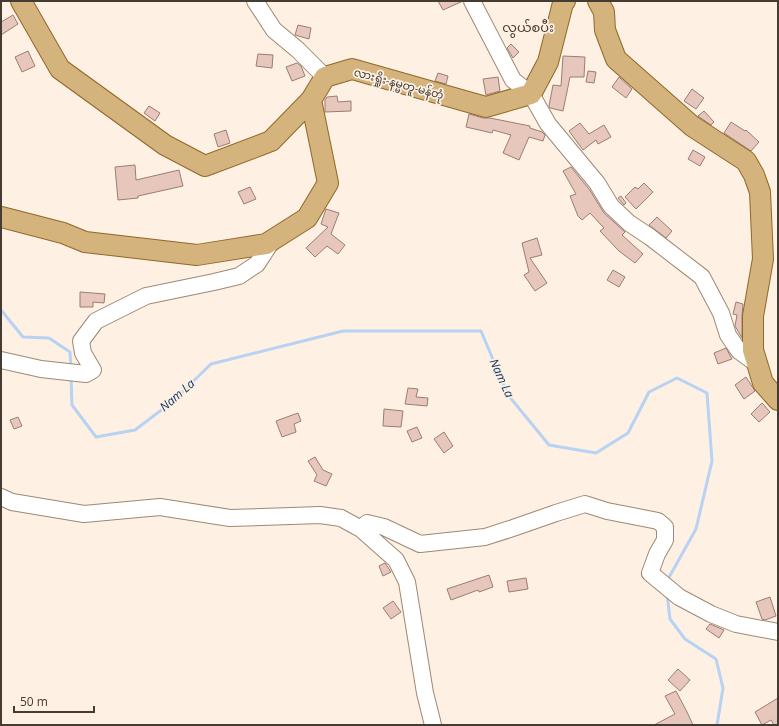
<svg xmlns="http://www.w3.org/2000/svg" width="779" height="726" viewBox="0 0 779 726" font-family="'Open Sans','Noto Sans Myanmar',sans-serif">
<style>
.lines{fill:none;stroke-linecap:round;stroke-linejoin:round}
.stream{stroke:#b7d2f2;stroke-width:3}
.building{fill:#e7c7bc;stroke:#9a7d73}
.minor-casing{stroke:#9d8974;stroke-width:18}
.major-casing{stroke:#906829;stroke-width:22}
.minor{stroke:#fff;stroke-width:16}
.major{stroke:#d5b37c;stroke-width:20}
.labels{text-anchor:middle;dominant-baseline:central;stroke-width:3.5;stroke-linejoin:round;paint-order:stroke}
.street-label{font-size:11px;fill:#443b32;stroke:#fef0e2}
.water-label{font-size:12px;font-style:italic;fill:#133962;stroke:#fef0e2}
.quarter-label{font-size:13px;fill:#443b32;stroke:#fef0e2}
</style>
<rect width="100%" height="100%" fill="#fef0e2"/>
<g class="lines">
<!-- stream -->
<path class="stream" d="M1 310 23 337 49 338 70 352 71 368
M71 378 72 405 96 437 135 430 172 402 211 364 343 331H481L508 395 549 445 596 453 628 433 649 392 677 378 707 393 712 461 696 529 667 581
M667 594 670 619 685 639 716 659 723 688 717 725"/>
</g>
<!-- building -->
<path class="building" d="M438 1H463L443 10Z
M13 15 18 24 1 35V22Z
M298 25 311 28 309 39 295 35Z
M511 44 519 52 513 58 507 48Z
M28 51 35 66 22 72 15 57Z
M258 54 273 55 272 68 256 66Z
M563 56 585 57 584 77H570L563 111 550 108 549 106 553 85 561 86Z
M297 63 301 66 305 76 292 81 286 67Z
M588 71 596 72 594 83 586 82Z
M438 73 448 76 446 84 435 81Z
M498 77 500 91 486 95 483 79Z
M619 77 632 89 626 98 612 87Z
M692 89 704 98 696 109 684 101Z
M337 96 338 102 351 101V111L325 112V100L327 97Z
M149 106 160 113 155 121 144 113Z
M704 111 714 122 711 125 698 116Z
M469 114 483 118H490L530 126V128L542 132 545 135 543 141 529 137 519 160 503 153 511 135 493 130 492 133 466 127Z
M731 122 745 131 746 130 759 142 751 151 724 133Z
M580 123 589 134 604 125 611 137 598 144 596 140 583 150 569 131Z
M226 130 230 143 218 147 214 134Z
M693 150 705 157 700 166 688 159Z
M135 165 136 180 179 170 183 186 138 196V198L118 200 115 167Z
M571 167 588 188 589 189 604 213 625 232 622 235 643 254 635 263 619 251 600 231 604 228 590 213 582 220 578 216 570 196 576 194 563 171Z
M644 183 653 192 636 209 625 197 635 187 638 189Z
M250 187 256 199 244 204 238 192Z
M621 196 626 203 624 205 618 198Z
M326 209 339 213 331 234 345 245 338 254 327 246 315 257 306 248 328 227 321 224Z
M657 217 672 231 666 238 649 225Z
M537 238 542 255 530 258 547 283 535 291 524 275 529 272 522 243Z
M613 270 625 277 619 287 607 280Z
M80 292 105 294 104 303 93 302V307H80Z
M736 302 743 304 742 316V338L735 326 737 315 733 314Z
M726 348 732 359 718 364 714 353Z
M746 377 755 391 744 399 735 385Z
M408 388 418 389 416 397 428 398 427 406 405 404Z
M762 403 770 412 759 422 751 414Z
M384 409 403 411 401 427 383 426Z
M298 413 301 421 294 424 296 432 282 437 276 421Z
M18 417 22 426 14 429 10 420Z
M417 427 422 438 412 442 407 431Z
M444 432 453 446 444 453 434 439Z
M315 457 323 470 332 474 326 486 314 481 317 475 308 461Z
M385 563 391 572 383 576 379 566Z
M489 575 493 587 479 592 478 590 451 600 447 589Z
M526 578 528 589 509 592 507 581Z
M770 597 776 616 765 620 762 619 756 602Z
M393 601 401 612 391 619 383 608Z
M710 624 724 630 719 638 706 629Z
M678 669 690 680 680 691 668 680Z
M676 691 687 712 693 725H654L675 714 665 696Z
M778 698V725H774L771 720 762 725 755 712Z"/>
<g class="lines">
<defs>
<path id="minor" d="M255 1 274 30 298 50 325 77
M472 1 513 80 531 94 548 124 597 183 611 206 629 223 650 237 702 277 721 313 728 335 739 351 757 364
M1 360 41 369 86 374 93 370 83 353 81 341 96 321 146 296 214 282 239 276 257 264 272 241
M1 497 12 502 84 514 160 507 230 518 320 515 341 518 361 529 396 560 407 582 425 693 433 725
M361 529 367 523 384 527 420 544 485 537 513 528 556 513 585 504 607 511 658 521 665 527V540L657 554 650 573 679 597 711 614 736 624 778 632"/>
<path id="major" d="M21 1 60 69 165 145 205 166 271 141 311 100
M598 1 604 12 605 30 616 59 692 126 746 161 754 175 760 192 763 259 753 316V350L763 383 778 400
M1 217 63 233 85 242 197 255 266 244 307 218 328 183 311 100 325 77 352 69 486 107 531 94 548 62 563 3 565 1"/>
</defs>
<!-- minor casing -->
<use href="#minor" class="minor-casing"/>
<!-- major casing -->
<use href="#major" class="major-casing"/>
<!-- minor -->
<use href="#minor" class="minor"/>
<!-- major -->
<use href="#major" class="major"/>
</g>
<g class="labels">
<!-- street labels -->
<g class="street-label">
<text transform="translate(399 83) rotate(15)">လားရှိုး-နမ္မတူ-မန်တုံ</text>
</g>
<!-- water labels -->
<g class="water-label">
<text transform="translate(502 378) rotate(65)">Nam La</text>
<text transform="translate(177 395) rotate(-41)">Nam La</text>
</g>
<!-- quarter labels -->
<g class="quarter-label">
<text x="528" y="27">လွယ်စပီး</text>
</g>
</g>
<!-- border -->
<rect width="779" height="726" fill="none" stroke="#443b32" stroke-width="4"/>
<!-- scale -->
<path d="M14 706v6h80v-6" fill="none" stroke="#443b32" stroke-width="2"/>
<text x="20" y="706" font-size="12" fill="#443b32" stroke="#fef0e2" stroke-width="3" paint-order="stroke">50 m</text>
</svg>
